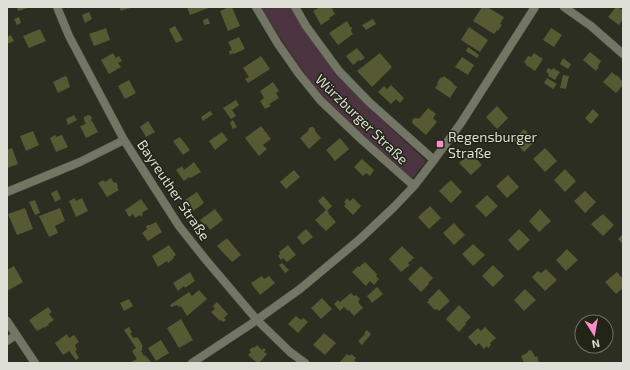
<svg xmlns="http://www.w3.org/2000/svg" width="630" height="370" viewBox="0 0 630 370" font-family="'Exo 2',sans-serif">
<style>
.green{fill:#4b333f}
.building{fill:#555a32}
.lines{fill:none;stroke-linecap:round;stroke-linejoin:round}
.street-casing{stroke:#484a3e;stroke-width:9}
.street{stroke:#737664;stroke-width:8}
.poi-dot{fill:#f98fca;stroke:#222418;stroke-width:1.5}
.labels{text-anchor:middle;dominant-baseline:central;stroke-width:3;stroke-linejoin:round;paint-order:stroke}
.street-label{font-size:14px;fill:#dddfd7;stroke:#222418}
.poi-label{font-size:14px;fill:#dddfd7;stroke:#222418;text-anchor:start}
</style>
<rect width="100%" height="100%" fill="#2c2e21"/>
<!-- green -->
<path class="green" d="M261 7H290L332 69 360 99 426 161 412 179 343 118 313 85 288 50Z"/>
<!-- building -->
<path class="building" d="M17 7H31L18 11Z
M119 7H133L121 11Z
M187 7H211L190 15Z
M229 7H232L240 26 228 31 220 11Z
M320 7 323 8 331 7 335 14 329 18 330 19 321 25 313 11Z
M482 7H487L504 17 500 24 502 25 498 31 497 30 494 34 473 21Z
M616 7H618L623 11V19L619 25 608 17Z
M89 12 92 19 85 23 82 15Z
M19 17 21 23 17 25 14 19Z
M208 18 210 24 204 25 203 20Z
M373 19 376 24 366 30 362 25Z
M347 21 350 27H352L351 31 353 34 338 45 329 33Z
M175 26 183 40 176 43 169 29Z
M469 27 488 40 480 52 461 40Z
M106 28 110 40 94 46 89 34Z
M551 28 562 35 554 47 543 40Z
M40 29 46 41 29 48 23 36Z
M11 35 14 41 7 44V37Z
M239 37 245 49 234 54 233 53 230 55 229 51 232 50 228 42Z
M468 47 479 55 477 58 466 51Z
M357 48 365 58 360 61 359 60 353 65 346 56Z
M590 52 601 61 598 66 599 67 596 71 583 60Z
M113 53 116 58 119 56 122 61 118 63 121 67 109 74 101 60Z
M380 53 392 67 372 87 357 71Z
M534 53 543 59 535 71 526 65V64L524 62 528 56 531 57Z
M261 56 270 69 248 83 245 79 249 77 243 68Z
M462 57 474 65 468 75 455 67Z
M563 58 571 64 568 69 560 64Z
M548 68 552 70 553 68 560 72 555 80 548 76 549 74 546 72Z
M612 72 616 76 617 75 623 82V85L616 93 603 82Z
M563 75 569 76 566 89 560 88Z
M65 76 67 77 68 80V81L70 87 58 93 53 82Z
M444 76 453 83V84L457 87 450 98 435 88 438 84 437 83 441 77 442 78Z
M547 78 557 84 553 89 544 83Z
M129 80 136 93 125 99 118 86Z
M273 82 279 91 276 93 279 98 269 104 271 106 265 109 260 101 264 98 260 91Z
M391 85 404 98 400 103 396 99 391 104 378 92 384 86 387 89Z
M236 100 239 105 232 110 236 116 231 119 223 108Z
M497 106 508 118 497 129 486 117Z
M428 108 436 114 433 118 437 122 426 135 413 124 412 122 413 119 415 118H417L419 119Z
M593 109 599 115 591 124 585 118Z
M210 111 213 114 203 121 201 117Z
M74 115 77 120 68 125 66 119Z
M88 115 91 116 92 118 91 121H92L98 132 86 138 80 126 86 124 84 120V117Z
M233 120 237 127 233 129 230 123Z
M148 121 155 132 146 137 140 127Z
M261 126 271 139 263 145 267 149 259 156 245 138Z
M311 127H313L315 129V131L321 138 309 149 300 138 308 131 309 128Z
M524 129 535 141 524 152 513 140Z
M33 131 39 145 26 151 20 136Z
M222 132 228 140 215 150 209 141Z
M55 135 56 137 62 135 68 147 56 152 50 138Z
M180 137 190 150 183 155 173 141Z
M340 138 349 149 335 161 326 150Z
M12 148 18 164 7 168V150Z
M545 148 557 161 545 172 533 159Z
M471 153 482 165 471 175 459 163Z
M362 159 374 170 370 176 366 173 363 176 354 167Z
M194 162 201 172 192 177 190 178 189 177 184 181 176 170 182 166 184 170Z
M565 169 576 181 565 192 554 180Z
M294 170 300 177 286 189 280 182Z
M508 175 519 187 507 198 496 186Z
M111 178 114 183 116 182 118 186 117 187 119 190 107 197 98 183 103 180 105 182Z
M451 180 462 192 451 203 439 191Z
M57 190 61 199 55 202 51 193Z
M585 191 596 202 585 213 574 201Z
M197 192 204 203 193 211 185 200Z
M487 195 498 206 486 217 475 206Z
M323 196 332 206 327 211 329 212 328 213 336 222 326 231 315 220 326 210 318 201Z
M75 198 76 201 82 198 88 211 76 217 69 201Z
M347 198 350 201 353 198 361 206 353 215 344 206 346 204 344 202Z
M141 199 148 209 142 213 143 215 141 217 140 215 135 218 133 214 129 217 125 210Z
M35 200 40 213 35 215 29 202Z
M430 206 441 218 429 229 418 217Z
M25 208 33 229 17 235 8 214Z
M60 208 65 221 55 226 58 233 49 237 39 216Z
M215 209 223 220 210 230 206 224 205 225 200 220Z
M540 209 551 221 539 232 529 221Z
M603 214 614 225 603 236 591 224Z
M156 222 162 232 148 241 142 233 147 229 146 226 149 225H150Z
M454 223 465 235 454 245 443 233Z
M306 229 313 237 303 245 297 237Z
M519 229 530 240 518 251 508 240Z
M623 234V244L618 239Z
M227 238 241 255 232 262 217 246Z
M473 244 485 255 473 266 462 254Z
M169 245 176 255 173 257 174 258 168 263 167 261 158 267 152 256Z
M288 245 296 255 287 262 283 258 281 260 278 256 280 254 279 252Z
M402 246 414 258 408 263 410 265 401 272 389 259Z
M567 249 578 260 566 271 556 260Z
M365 262 377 274 376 276 379 279 374 285 370 281 366 286 352 272 358 266 359 267Z
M282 263 289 270 285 273 279 265Z
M493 265 504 276 493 287 482 276Z
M14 266 23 282 7 291V270Z
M421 266 433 278 428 283 429 284 421 292 408 279Z
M546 269 557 280 545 291 532 277 538 271 541 273Z
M190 272 195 281 185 288 184 286 178 291 173 283Z
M617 272 623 279V288L616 294 605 282Z
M262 276 264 279 269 276 275 283 260 295 251 283Z
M377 287 383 294 372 303 367 296Z
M439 289 450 301 439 311 437 309 435 310 427 302 429 301 428 300Z
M525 289 536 300 524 311 514 300Z
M199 290 207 299 187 316 181 306 179 307 177 305 171 307 170 305 189 292 192 296Z
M351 293 354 296 356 295 360 299 358 302 363 308 354 316 349 310 348 311 344 307 340 311 334 304 338 300 340 302Z
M322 298 332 309 321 319 311 308Z
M129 299 133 306 124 311 120 303Z
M217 302 228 314 224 318 226 320 223 322 221 320 220 321 211 312 215 309 213 306Z
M459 305 471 317 465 323 466 324 459 332 446 319Z
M48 307 52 312 49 314 54 320 48 324 49 325 44 328V327L37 331 29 320Z
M296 316 301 320 303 318 308 322 298 333 288 324Z
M181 319 193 340 179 348 167 328Z
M129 327 132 332 130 333 133 338 137 337 140 341 143 346 142 347V350L141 351 144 356 145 355 147 358H148L151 363H129L137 359 132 351 136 348 124 330Z
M485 327 496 338 490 343 491 345 488 348 487 346 484 349 479 343 476 346 468 337 478 328 481 331Z
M367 330 371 334 362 345 358 341 365 334 364 333Z
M324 333 336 343 325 355 313 345Z
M67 334 69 338 74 335 79 342 75 345 77 350 75 351 79 358 76 360 69 351 63 355 55 343Z
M161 340 169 353 156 361 148 348Z
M257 345 262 350 264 348 266 350 264 352 267 354 259 363H257L248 355 251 352 249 350 253 347 254 348Z
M530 350 532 351 535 357 537 356 539 363H524L521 356 527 353 528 351Z
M347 354 350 356 351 354 356 358 354 360 357 363H339Z"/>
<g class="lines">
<defs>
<path id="street" d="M57 7 69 36 124 140 179 226 206 260 257 320 290 352 305 363
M256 7 278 44 299 74 320 100 362 140 414 186
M295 7 306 26 339 71 369 102 434 160
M564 7 591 26 623 54
M7 192 80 162 124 140
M7 321 35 363
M7 341 16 335
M192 363 251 324 300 289 360 239 394 207 414 186 434 160 461 123 535 7"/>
</defs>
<!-- street casing -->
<use href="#street" class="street-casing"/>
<!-- street -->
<use href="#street" class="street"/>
</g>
<!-- markers -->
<rect class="poi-dot" x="436" y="140" width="8" height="8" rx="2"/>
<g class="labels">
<!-- street labels -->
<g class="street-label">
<text transform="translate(362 119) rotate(44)">Würzburger Straße</text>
<text transform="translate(174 190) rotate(56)">Bayreuther Straße</text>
</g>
<!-- poi labels -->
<g class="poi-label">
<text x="448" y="136">Regensburger<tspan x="448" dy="16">Straße</tspan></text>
</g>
</g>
<!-- border -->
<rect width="630" height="370" fill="none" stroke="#dddfd7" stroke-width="16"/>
<!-- north arrow -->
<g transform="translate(594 334) rotate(169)"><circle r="19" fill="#222418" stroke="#6d6f64"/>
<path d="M0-3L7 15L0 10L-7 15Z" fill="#f98fca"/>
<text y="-6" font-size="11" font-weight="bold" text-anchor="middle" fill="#dddfd7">N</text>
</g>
</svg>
